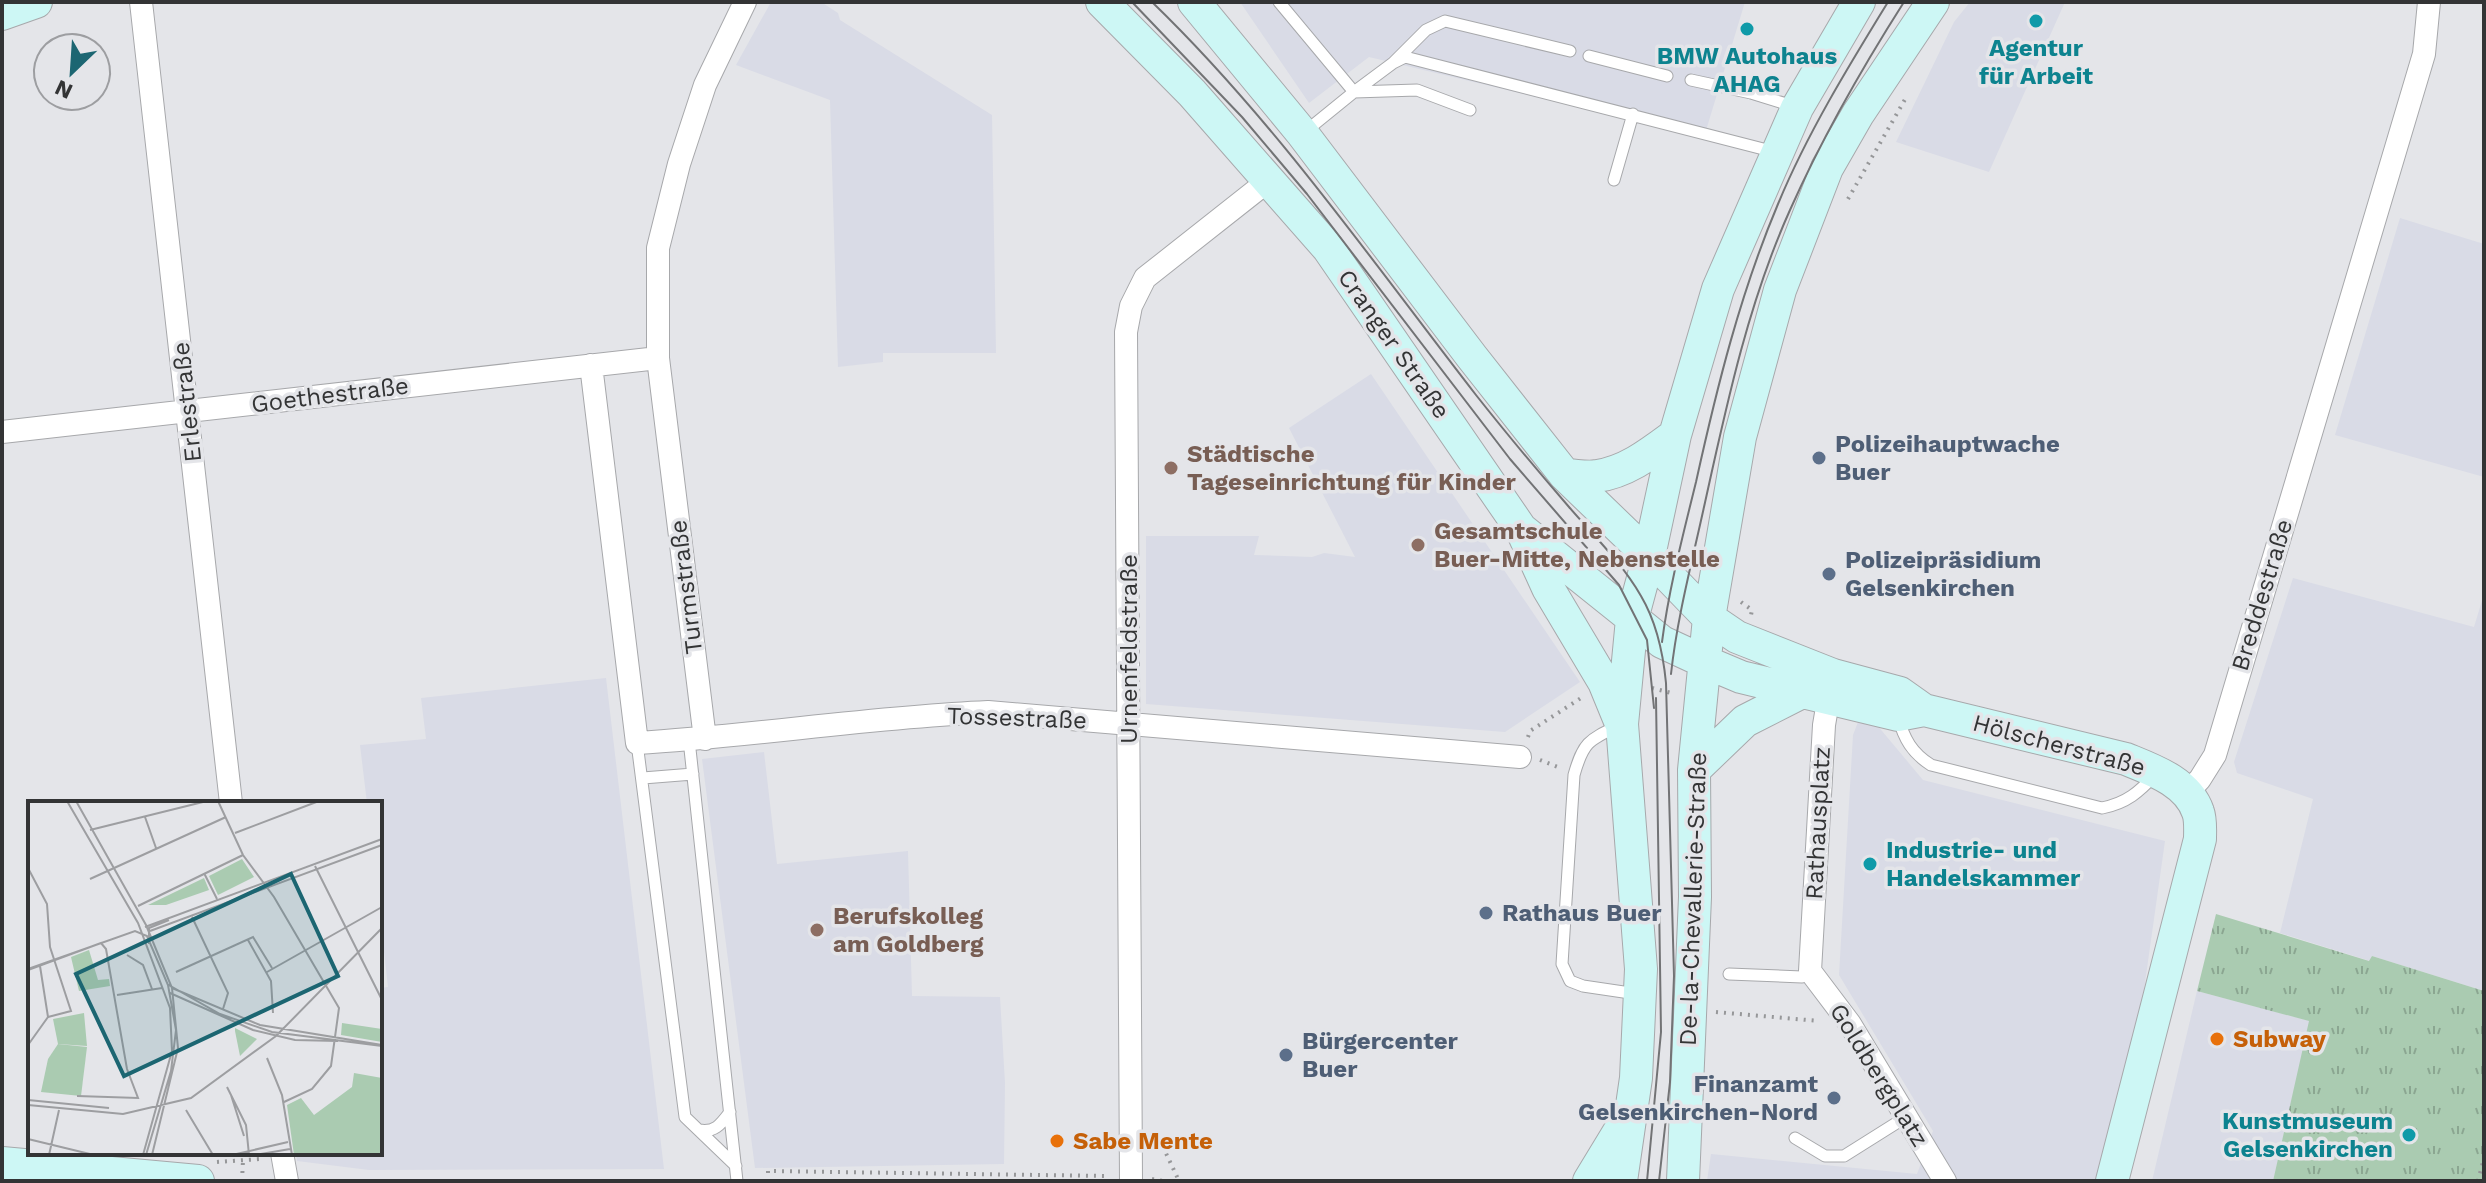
<svg xmlns="http://www.w3.org/2000/svg" width="2486" height="1183" viewBox="0 0 2486 1183" font-family="'Work Sans',sans-serif">
<style>
.built{fill:#d9dbe6}
.park{fill:url(#park-tufts)}
.lines{fill:none;stroke-linecap:round;stroke-linejoin:round}
.lane-casing{stroke:#a7a8ab;stroke-width:13}
.street-casing{stroke:#a7a8ab;stroke-width:24}
.secondary-casing{stroke:#a7a8ab;stroke-width:34}
.path{stroke:#969799;stroke-width:4;stroke-dasharray:2 6;stroke-linecap:butt}
.lane{stroke:#fff;stroke-width:11}
.street{stroke:#fff;stroke-width:22}
.secondary{stroke:#cdf7f5;stroke-width:32}
.tram{stroke:#727375;stroke-width:2}
.culture-dot{fill:#0f9aa8;stroke:#e4e5e9;stroke-width:3}
.service-dot{fill:#5c6f8a;stroke:#e4e5e9;stroke-width:3}
.education-dot{fill:#8d6e63;stroke:#e4e5e9;stroke-width:3}
.food-dot{fill:#e8710a;stroke:#e4e5e9;stroke-width:3}
.labels{text-anchor:middle;dominant-baseline:central;stroke-width:7;stroke-linejoin:round;paint-order:stroke}
.culture-label{font-size:24px;font-weight:bold;fill:#0d838f;stroke:#e4e5e9}
.street-label{font-size:24px;fill:#333435;stroke:#e4e5e9}
.service-label{font-size:24px;font-weight:bold;fill:#4e5e75;stroke:#e4e5e9;text-anchor:start}
.education-label{font-size:24px;font-weight:bold;fill:#785e54;stroke:#e4e5e9;text-anchor:start}
.food-label{font-size:24px;font-weight:bold;fill:#c56008;stroke:#e4e5e9;text-anchor:start}
.inset-road{fill:none;stroke:#9d9ea1;stroke-width:2}
.view{fill:#1c6672;fill-opacity:0.15;stroke:#1c6672;stroke-width:4}
.inset-edge{fill:none;stroke:#333435;stroke-width:4}
</style>
<defs>
<pattern id="park-tufts" width="24" height="20" patternUnits="userSpaceOnUse" patternTransform="scale(2)"><rect width="24" height="20" fill="#aacbb1"/><path d="M3 7l-1-3M5 7V3M7 7l1-3M15 17l-1-3M17 17v-4M19 17l1-3" fill="none" stroke="#8ba691"/></pattern>
</defs>
<rect width="100%" height="100%" fill="#e4e5e9"/>
<!-- built -->
<path class="built" d="M771 2H821L838 13 840 20 992 115 996 353H883V362L838 367 830 100 736 65Z
M1240 2H1745L1704 137 1369 57 1309 103Z
M1970 2H2065L1989 172 1896 142 1954 22Z
M2400 218 2484 244V477L2335 435Z
M1371 374 1580 682 1505 732 1146 704V536H1259L1254 555 1312 557 1324 553 1355 557 1289 428Z
M2293 578 2474 627 2484 594V991L2372 956 2370 961 2280 933 2313 799 2237 773 2234 762Z
M606 678 664 1169 369 1170 297 1161 296 1153H380V988L388 987 380 917V803H367L360 745 426 739 421 698Z
M1858 722 1877 725 1923 780 2165 841 2117 1181H1707L1711 1154 1917 1174 1933 1131 1839 975 1853 735Z
M764 752 777 864 908 851 912 996 1000 997 1005 1083 1004 1164 755 1168 702 759Z
M2197 991 2310 1021 2273 1181H2152Z"/>
<!-- park -->
<path class="park" d="M2216 914 2369 961 2372 956 2484 991V1181H2273L2309 1021 2197 991Z"/>
<g class="lines">
<defs>
<path id="lane" d="M1279 2 1354 92 1393 63 1426 30 1445 21 1570 51
M1589 56 1667 76
M1393 63 1405 57 1775 152
M1691 80 1751 93 1796 107
M1306 131 1354 92 1417 90 1470 110
M1614 180 1633 114
M1898 717C1904 739 1912 753 1931 765L2102 808C2127 803 2139 792 2156 774
M1618 726C1588 740 1583 743 1574 775L1562 964 1570 981 1583 986 1637 994
M689 740 737 1181
M637 743 685 1117 736 1166
M643 778 693 774
M1729 974 1802 977 1810 971
M699 1130C715 1133 721 1124 730 1112
M1795 1138 1825 1156H1844L1906 1117"/>
<path id="street" d="M141 2 231 803
M591 365 637 743C754 736 871 717 988 712L1520 757
M2 432 658 358
M1831 684 1824 725 1810 971 1850 1024 1945 1181
M705 739 658 358V248L679 164 705 85 745 2
M2187 793 2200 779 2215 755 2424 54 2429 2
M282 1153 287 1181
M1131 1181 1126 332 1131 306 1145 278 1268 181"/>
<path id="secondary" d="M1102 2 1192 93 1328 248 1521 529 1662 642 1703 661 1741 677 1898 715 1924 710
M1194 2 1302 133 1472 357 1565 475 1649 556 1709 618 1737 637 1833 675 1900 693 1924 710 2126 759C2153 770 2188 782 2198 812 2201 820 2200 831 2200 839L2112 1181
M2 14 36 2
M1565 475C1575 475 1587 478 1597 476 1627 472 1652 452 1675 435
M1524 535 1548 588 1604 682 1620 721
M1694 770 1745 721 1802 692
M2 1163 198 1181
M1589 1181 1620 1130
M1621 1181 1636 1078 1641 969 1622 724 1632 619 1649 556 1675 435 1718 289 1797 108 1859 2
M1683 1181 1695 897 1694 770 1709 618 1740 437 1780 290 1827 168 1858 114 1933 2"/>
</defs>
<!-- lane casing -->
<use href="#lane" class="lane-casing"/>
<!-- street casing -->
<use href="#street" class="street-casing"/>
<!-- secondary casing -->
<use href="#secondary" class="secondary-casing"/>
<!-- path -->
<path class="path" d="M1848 199 1907 96
M1741 602 1752 610 1751 615
M1652 688 1675 694
M1528 737 1530 731 1581 698
M1540 760 1558 767
M1716 1012 1819 1021
M2484 1047V1082
M1156 1132 1179 1181
M217 1162 260 1159
M1152 1179 1163 1181
M242 1181 243 1160
M768 1181V1171L1107 1176
M2478 1181 2484 1158"/>
<!-- lane -->
<use href="#lane" class="lane"/>
<!-- street -->
<use href="#street" class="street"/>
<!-- secondary -->
<use href="#secondary" class="secondary"/>
<!-- tram -->
<path class="tram" d="M1132 2 1242 117 1307 194 1510 459 1619 585 1647 640 1654 708
M1152 2C1274 120 1372 261 1476 395 1506 433 1537 470 1569 507 1594 536 1622 563 1641 596 1657 623 1663 652 1666 683L1674 976 1670 1082 1659 1181
M1662 642C1669 588 1683 535 1696 482 1717 387 1740 294 1778 204 1807 134 1848 67 1888 2
M1671 674C1677 618 1692 562 1704 507 1726 407 1748 303 1790 210 1822 138 1862 68 1904 2
M1647 1181 1661 1032 1656 698"/>
</g>
<!-- markers -->
<g class="culture-dot">
<circle cx="2036" cy="21" r="8"/>
<circle cx="1747" cy="29" r="8"/>
<circle cx="1870" cy="864" r="8"/>
<circle cx="2409" cy="1135" r="8"/>
</g>
<g class="service-dot">
<circle cx="1819" cy="458" r="8"/>
<circle cx="1829" cy="574" r="8"/>
<circle cx="1486" cy="913" r="8"/>
<circle cx="1286" cy="1055" r="8"/>
<circle cx="1834" cy="1098" r="8"/>
</g>
<g class="education-dot">
<circle cx="1171" cy="468" r="8"/>
<circle cx="1418" cy="545" r="8"/>
<circle cx="817" cy="930" r="8"/>
</g>
<g class="food-dot">
<circle cx="2217" cy="1039" r="8"/>
<circle cx="1057" cy="1141" r="8"/>
</g>
<g class="labels">
<!-- culture labels -->
<g class="culture-label">
<text x="2036" y="48">Agentur<tspan x="2036" dy="28">für Arbeit</tspan></text>
<text x="1747" y="56">BMW Autohaus<tspan x="1747" dy="28">AHAG</tspan></text>
<text x="1886" y="850" text-anchor="start">Industrie- und<tspan x="1886" dy="28">Handelskammer</tspan></text>
<text x="2393" y="1121" text-anchor="end">Kunstmuseum<tspan x="2393" dy="28">Gelsenkirchen</tspan></text>
</g>
<!-- street labels -->
<g class="street-label">
<text transform="translate(1394 344) rotate(55)">Cranger Straße</text>
<text transform="translate(330 395) rotate(-7)">Goethestraße</text>
<text transform="translate(187 402) rotate(-96)">Erlestraße</text>
<text transform="translate(686 587) rotate(-97)">Turmstraße</text>
<text transform="translate(2262 595) rotate(-73)">Breddestraße</text>
<text transform="translate(1129 649) rotate(-90)">Urnenfeldstraße</text>
<text transform="translate(1017 718) rotate(2)">Tossestraße</text>
<text transform="translate(2059 745) rotate(15)">Hölscherstraße</text>
<text transform="translate(1818 823) rotate(-87)">Rathausplatz</text>
<text transform="translate(1693 899) rotate(-88)">De-la-Chevallerie-Straße</text>
<text transform="translate(1879 1075) rotate(58)">Goldbergplatz</text>
</g>
<!-- service labels -->
<g class="service-label">
<text x="1835" y="444">Polizeihauptwache<tspan x="1835" dy="28">Buer</tspan></text>
<text x="1845" y="560">Polizeipräsidium<tspan x="1845" dy="28">Gelsenkirchen</tspan></text>
<text x="1502" y="913">Rathaus Buer</text>
<text x="1302" y="1041">Bürgercenter<tspan x="1302" dy="28">Buer</tspan></text>
<text x="1818" y="1084" text-anchor="end">Finanzamt<tspan x="1818" dy="28">Gelsenkirchen-Nord</tspan></text>
</g>
<!-- education labels -->
<g class="education-label">
<text x="1187" y="454">Städtische<tspan x="1187" dy="28">Tageseinrichtung für Kinder</tspan></text>
<text x="1434" y="531">Gesamtschule<tspan x="1434" dy="28">Buer-Mitte, Nebenstelle</tspan></text>
<text x="833" y="916">Berufskolleg<tspan x="833" dy="28">am Goldberg</tspan></text>
</g>
<!-- food labels -->
<g class="food-label">
<text x="2233" y="1039">Subway</text>
<text x="1073" y="1141">Sabe Mente</text>
</g>
</g>
<!-- overview -->
<g transform="translate(28 801)">
<rect width="354" height="354" fill="#e4e5e9"/>
<path d="M214 58 226 76 190 94 181 75ZM176 77 181 89 138 104H120ZM61 149 70 179 81 178 82 185 51 190 43 156ZM56 212 59 245 30 243 25 218ZM314 222 354 228V241L313 234ZM207 227 229 238 212 255 207 230ZM326 272 354 277V354H266L259 304 273 297 286 314 324 286Z" fill="#aacbb1"/>
<path d="M30 243 59 246 53 295 13 291 20 258Z" fill="#aacbb1"/>
<path class="inset-road" d="M39 0 110 122 142 207 144 250 115 354M48 0 118 124 144 187 150 247 124 354M190 0 215 54 246 96 311 207 303 265 284 288 256 301M117 16 128 47M62 29 179 0M207 32 291 0M287 65 354 199M0 67 19 103 22 146 43 210 20 216M176 72 189 98M62 78 198 16M110 105 215 54M164 116 200 192 195 208M117 126 354 38M122 130 354 44M220 139 243 180 245 212M121 143V127L141 119M99 154 115 164 124 188M12 165 20 216M0 168 107 130 119 135 140 184 148 229 143 270 118 354M0 169 73 142 78 148 99 268 110 297 49 295M148 171 225 136 244 167M239 171 354 106M139 183 192 213 244 231 354 245M144 187 232 224 354 244M142 192 225 229 267 239 310 240M89 194 134 187M0 244 20 216M239 257 254 294 264 354M199 286 218 324 221 354M203 294 216 335M0 299 81 307M0 304 95 313 163 297 248 235 354 127M158 309 185 354M0 338 66 354M21 354 31 309M204 354 260 341M227 354 262 348"/>
<path class="view" d="M263 73 310 175 96 275 48 173Z"/>
<rect width="354" height="354" class="inset-edge"/>
</g>
<!-- border -->
<rect width="2486" height="1183" fill="none" stroke="#333435" stroke-width="8"/>
<!-- north arrow -->
<g transform="translate(72 72) rotate(205)"><circle r="38" fill="#e4e5e9" stroke="#9d9ea1" stroke-width="2"/>
<path d="M0-6L14 30L0 20L-14 30Z" fill="#1c6672"/>
<text y="-12" font-size="22" font-weight="bold" text-anchor="middle" fill="#333435">N</text>
</g>
</svg>
